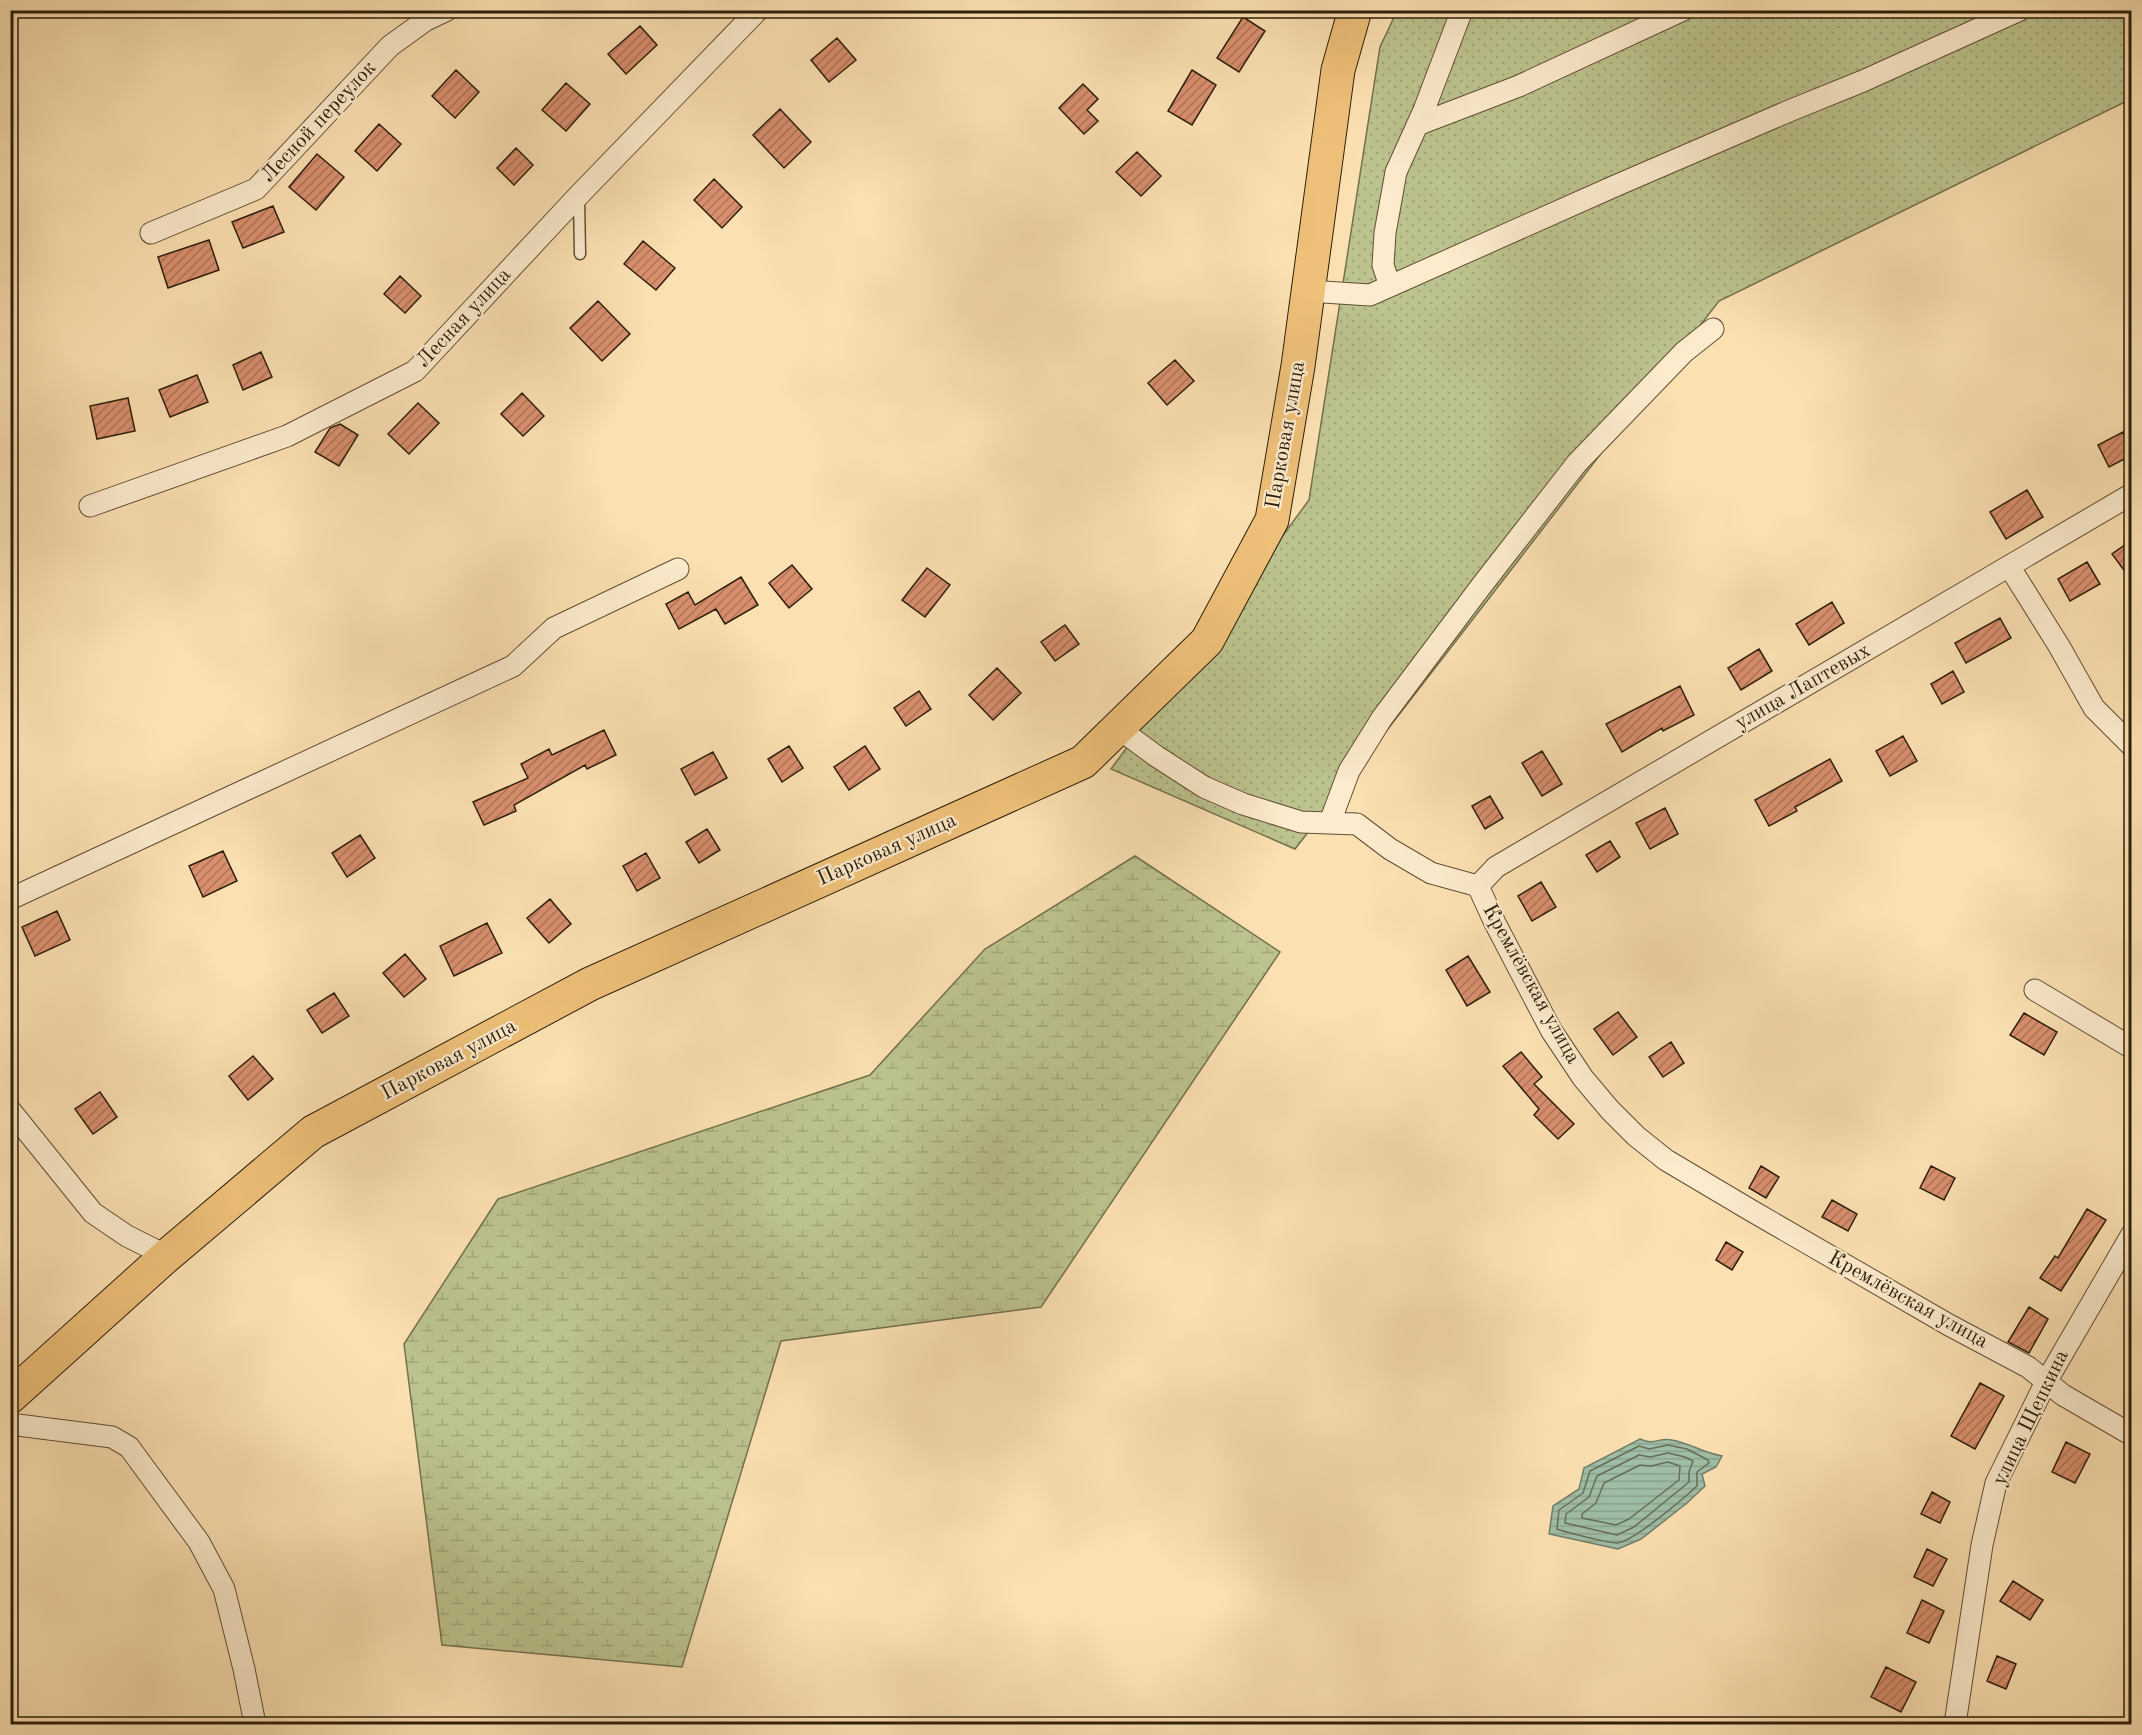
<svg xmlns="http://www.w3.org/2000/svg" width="2142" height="1735" viewBox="0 0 2142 1735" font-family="'Old Standard TT',serif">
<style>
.wetland{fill:url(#wetland-marsh);stroke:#74704c;stroke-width:1.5}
.garden{fill:url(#garden-dots);stroke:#74704c;stroke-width:1.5}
.water{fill:url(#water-rules);stroke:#727e68;stroke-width:1.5}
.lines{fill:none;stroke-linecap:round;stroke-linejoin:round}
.shore{stroke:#666e58;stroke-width:1.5}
.building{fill:url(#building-hatch);stroke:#2c1e0a;stroke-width:1.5}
.lane-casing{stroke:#604e34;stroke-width:13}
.street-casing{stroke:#604e34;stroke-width:23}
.primary-casing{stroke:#2c1e0a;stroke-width:35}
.lane{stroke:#fcebcd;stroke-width:10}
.street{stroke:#fcebcd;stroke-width:21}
.primary{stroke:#eec079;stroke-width:33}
.labels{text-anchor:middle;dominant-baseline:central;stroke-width:4.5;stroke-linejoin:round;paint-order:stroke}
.street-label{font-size:21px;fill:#2c1e0a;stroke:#fcebcd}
</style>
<defs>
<pattern id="wetland-marsh" width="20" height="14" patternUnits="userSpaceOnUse" patternTransform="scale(1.5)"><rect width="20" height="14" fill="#bcc38e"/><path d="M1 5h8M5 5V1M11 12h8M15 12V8" fill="none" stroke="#a2a779"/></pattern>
<pattern id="garden-dots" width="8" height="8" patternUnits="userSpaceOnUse" patternTransform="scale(1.5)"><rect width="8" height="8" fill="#bcc38e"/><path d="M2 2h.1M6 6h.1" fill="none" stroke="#a2a779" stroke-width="1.8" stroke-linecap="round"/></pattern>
<pattern id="water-rules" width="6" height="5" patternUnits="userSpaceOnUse" patternTransform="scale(1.5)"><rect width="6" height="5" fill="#a0bea7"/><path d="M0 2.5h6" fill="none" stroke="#8aa38e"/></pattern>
<pattern id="building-hatch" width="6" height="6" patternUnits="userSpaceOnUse" patternTransform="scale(1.5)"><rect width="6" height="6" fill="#d98f6e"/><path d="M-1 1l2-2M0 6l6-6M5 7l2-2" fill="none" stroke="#b07459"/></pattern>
</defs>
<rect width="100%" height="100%" fill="#fbe0b2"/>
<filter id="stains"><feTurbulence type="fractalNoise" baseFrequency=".00333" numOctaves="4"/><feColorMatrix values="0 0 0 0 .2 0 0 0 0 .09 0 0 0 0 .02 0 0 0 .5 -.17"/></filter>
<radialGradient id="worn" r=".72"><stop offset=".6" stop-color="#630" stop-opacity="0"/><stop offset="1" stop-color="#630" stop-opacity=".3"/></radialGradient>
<!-- wetland -->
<path class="wetland" d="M1135 856 1280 952 1041 1307 781 1341 682 1667 442 1645 404 1344 498 1199 870 1075 985 949Z"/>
<!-- garden -->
<path class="garden" d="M1397 11H2131V99L1719 301 1295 849 1111 769 1309 500 1380 47Z"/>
<!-- water -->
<path class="water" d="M1640 1439C1655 1446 1658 1437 1672 1440 1689 1443 1704 1453 1722 1456L1716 1467 1702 1474 1705 1486 1687 1503 1641 1539 1618 1549 1549 1534 1553 1506 1579 1489 1584 1468Z"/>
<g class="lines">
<!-- shore -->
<path class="shore" d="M1668 1445 1687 1449 1708 1460 1709 1463 1697 1472V1486C1684 1498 1633 1542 1617 1543 1608 1543 1565 1532 1557 1529L1559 1510 1583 1493 1590 1471 1639 1446 1649 1449Z
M1668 1453 1685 1457 1693 1461 1689 1472V1482L1634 1527 1617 1535 1565 1523 1566 1514 1589 1497 1597 1476 1639 1455 1650 1457Z
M1668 1462 1680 1466 1679 1480 1629 1519 1616 1525 1582 1518V1514L1596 1503 1604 1483 1640 1465 1651 1466Z"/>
</g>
<!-- building -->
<path class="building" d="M1243 17 1265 31 1239 72 1217 58Z
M640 26 657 45 626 74 608 54Z
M837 38 856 60 829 82 811 60Z
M456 70 479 92 455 118 432 96Z
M1192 70 1216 85 1192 125 1168 111Z
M566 83 590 104 566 131 542 110Z
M1083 84 1098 99 1087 110 1098 121 1084 134 1059 108Z
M780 109 811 142 784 168 753 135Z
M379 124 401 144 377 171 355 151Z
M516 148 533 165 514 185 497 168Z
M1137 152 1161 176 1141 196 1116 172Z
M317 154 344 177 316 210 289 187Z
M714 179 742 207 722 228 694 200Z
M273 206 284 232 243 248 232 222Z
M209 240 219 270 168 288 158 257Z
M643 241 675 268 656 290 624 264Z
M400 276 421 296 405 313 384 294Z
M598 301 630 334 602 361 570 328Z
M261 352 272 377 243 390 233 365Z
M1175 360 1194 381 1167 405 1148 383Z
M197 375 208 402 170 417 159 390Z
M522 393 544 416 523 436 501 414Z
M128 398 135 431 97 439 90 406Z
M418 403 439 423 409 454 388 434Z
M340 424 358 435 339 466 315 452 330 428Z
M2123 432 2132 448V455L2109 467 2098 445Z
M2027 490 2043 517 2006 539 1990 512Z
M2132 540V581L2112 554Z
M2087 562 2100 584 2070 601 2058 579Z
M792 565 812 589 789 608 769 583Z
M927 568 950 585 925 617 902 600Z
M741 577 758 605 725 624 716 609 679 629 666 604 688 592 695 605Z
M1832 602 1844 623 1809 645 1796 624Z
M2000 618 2011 638 1966 663 1955 643Z
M1065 625 1079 644 1055 661 1041 642Z
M1759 649 1772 671 1741 690 1728 668Z
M997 668 1021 693 993 720 969 695Z
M1953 671 1964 692 1942 704 1931 684Z
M1680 686 1694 715 1663 731 1662 728 1622 752 1606 724Z
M919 691 931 709 906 726 894 708Z
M604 730 616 755 587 769 585 765 514 805 516 811 484 825 473 802 528 778 521 764 549 749 552 755Z
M1903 736 1917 761 1890 776 1876 751Z
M789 746 803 768 782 782 768 759Z
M865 746 880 769 849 790 834 767Z
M1542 751 1562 784 1542 796 1522 763Z
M713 752 727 778 695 795 681 769Z
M1830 759 1842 781 1795 807 1797 811 1769 826 1755 800Z
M1490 796 1503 818 1485 829 1472 806Z
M1665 808 1678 834 1650 849 1636 823Z
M707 829 720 850 699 863 686 842Z
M360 835 375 858 347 877 332 853Z
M1610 841 1620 857 1597 872 1586 855Z
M223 851 237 881 203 897 189 866Z
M646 853 660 878 637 891 623 866Z
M1541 882 1556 907 1532 921 1518 896Z
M550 899 571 924 549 943 527 918Z
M57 911 70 940 35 956 22 927Z
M487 923 502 953 454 976 440 946Z
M405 954 426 979 404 997 383 973Z
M1468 956 1490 992 1467 1006 1446 970Z
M334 993 349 1016 322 1033 307 1010Z
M1618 1012 1637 1037 1613 1055 1594 1029Z
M2024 1013 2057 1032 2044 1055 2010 1035Z
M1671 1042 1684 1063 1663 1077 1649 1057Z
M1521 1052 1542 1077 1534 1084 1574 1124 1558 1139 1534 1115 1539 1109 1503 1066Z
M253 1056 273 1079 248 1100 229 1076Z
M100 1092 117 1117 93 1134 75 1109Z
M1761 1166 1779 1177 1766 1198 1749 1188Z
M1931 1166 1955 1178 1944 1200 1920 1188Z
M1832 1200 1857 1214 1848 1231 1822 1217Z
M2087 1209 2106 1220 2061 1291 2040 1278 2055 1256 2058 1258Z
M1726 1242 1743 1252 1732 1270 1716 1260Z
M2029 1307 2048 1319 2029 1353 2008 1342Z
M1980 1383 2004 1396 1975 1449 1951 1436Z
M2066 1442 2090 1454 2075 1483 2052 1472Z
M1932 1492 1950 1502 1940 1523 1921 1514Z
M1927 1549 1947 1559 1933 1586 1914 1577Z
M2013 1581 2043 1600 2030 1620 2000 1601Z
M1922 1600 1944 1611 1929 1643 1907 1633Z
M1997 1656 2016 1664 2006 1689 1987 1681Z
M1886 1667 1916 1682 1901 1712 1871 1697Z"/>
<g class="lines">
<defs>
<path id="lane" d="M579 198 580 254"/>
<path id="street" d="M1417 125 1519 86 1683 10
M151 233 256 189 390 46 426 20 447 10
M1390 286 1383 265 1385 233 1396 172 1424 110 1462 10
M1308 291 1370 295 1615 186 1789 111 1863 81 2020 10
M90 506 287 436 415 371 579 195 758 10
M2009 566 2059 646 2094 708 2132 746
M1118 728 1156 756 1204 787 1243 804 1301 822 1357 824 1390 849 1431 873 1478 886
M1330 822 1349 771 1382 718 1482 585 1577 463 1684 352 1713 329
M1478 886 1495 923 1551 1030 1583 1078 1610 1110 1636 1136 1666 1160 1752 1211 1949 1325 2028 1367 2063 1395 2132 1435
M1478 886 1496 867 2132 494
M10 899 513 666 554 628 678 569
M2035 990 2132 1048
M10 1110 93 1213 127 1236 167 1256
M10 1424 112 1437 129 1447 199 1542 224 1589 244 1669 255 1724
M1955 1724 1982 1545 1996 1483 2046 1382 2132 1234"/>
<path id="primary" d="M10 1397 163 1259 313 1132 590 984 1083 762 1207 641 1272 520 1298 366 1338 70 1355 10"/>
</defs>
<!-- lane casing -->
<use href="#lane" class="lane-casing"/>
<!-- street casing -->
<use href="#street" class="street-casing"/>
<!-- primary casing -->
<use href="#primary" class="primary-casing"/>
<!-- lane -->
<use href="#lane" class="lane"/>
<!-- street -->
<use href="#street" class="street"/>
<!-- primary -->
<use href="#primary" class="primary"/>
</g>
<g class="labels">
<!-- street labels -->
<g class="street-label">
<text transform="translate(319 122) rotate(-47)">Лесной переулок</text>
<text transform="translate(464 318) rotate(-47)">Лесная улица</text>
<text transform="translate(1286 435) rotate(-80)">Парковая улица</text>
<text transform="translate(1803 687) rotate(-30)">улица Лаптевых</text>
<text transform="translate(887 850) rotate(-24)">Парковая улица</text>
<text transform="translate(1531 984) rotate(61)">Кремлёвская улица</text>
<text transform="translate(449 1060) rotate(-28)">Парковая улица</text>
<text transform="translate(1908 1300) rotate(29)">Кремлёвская улица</text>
<text transform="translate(2031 1418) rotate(-64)">улица Щепкина</text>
</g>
</g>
<!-- margin -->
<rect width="2142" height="1735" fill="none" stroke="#fbe0b2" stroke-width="36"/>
<rect x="12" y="12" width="2118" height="1711" fill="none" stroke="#2c1e0a" stroke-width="3"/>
<rect x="18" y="18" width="2106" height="1699" fill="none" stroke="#2c1e0a" stroke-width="1.5"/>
<rect width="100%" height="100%" filter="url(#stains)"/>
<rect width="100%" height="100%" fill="url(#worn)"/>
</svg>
